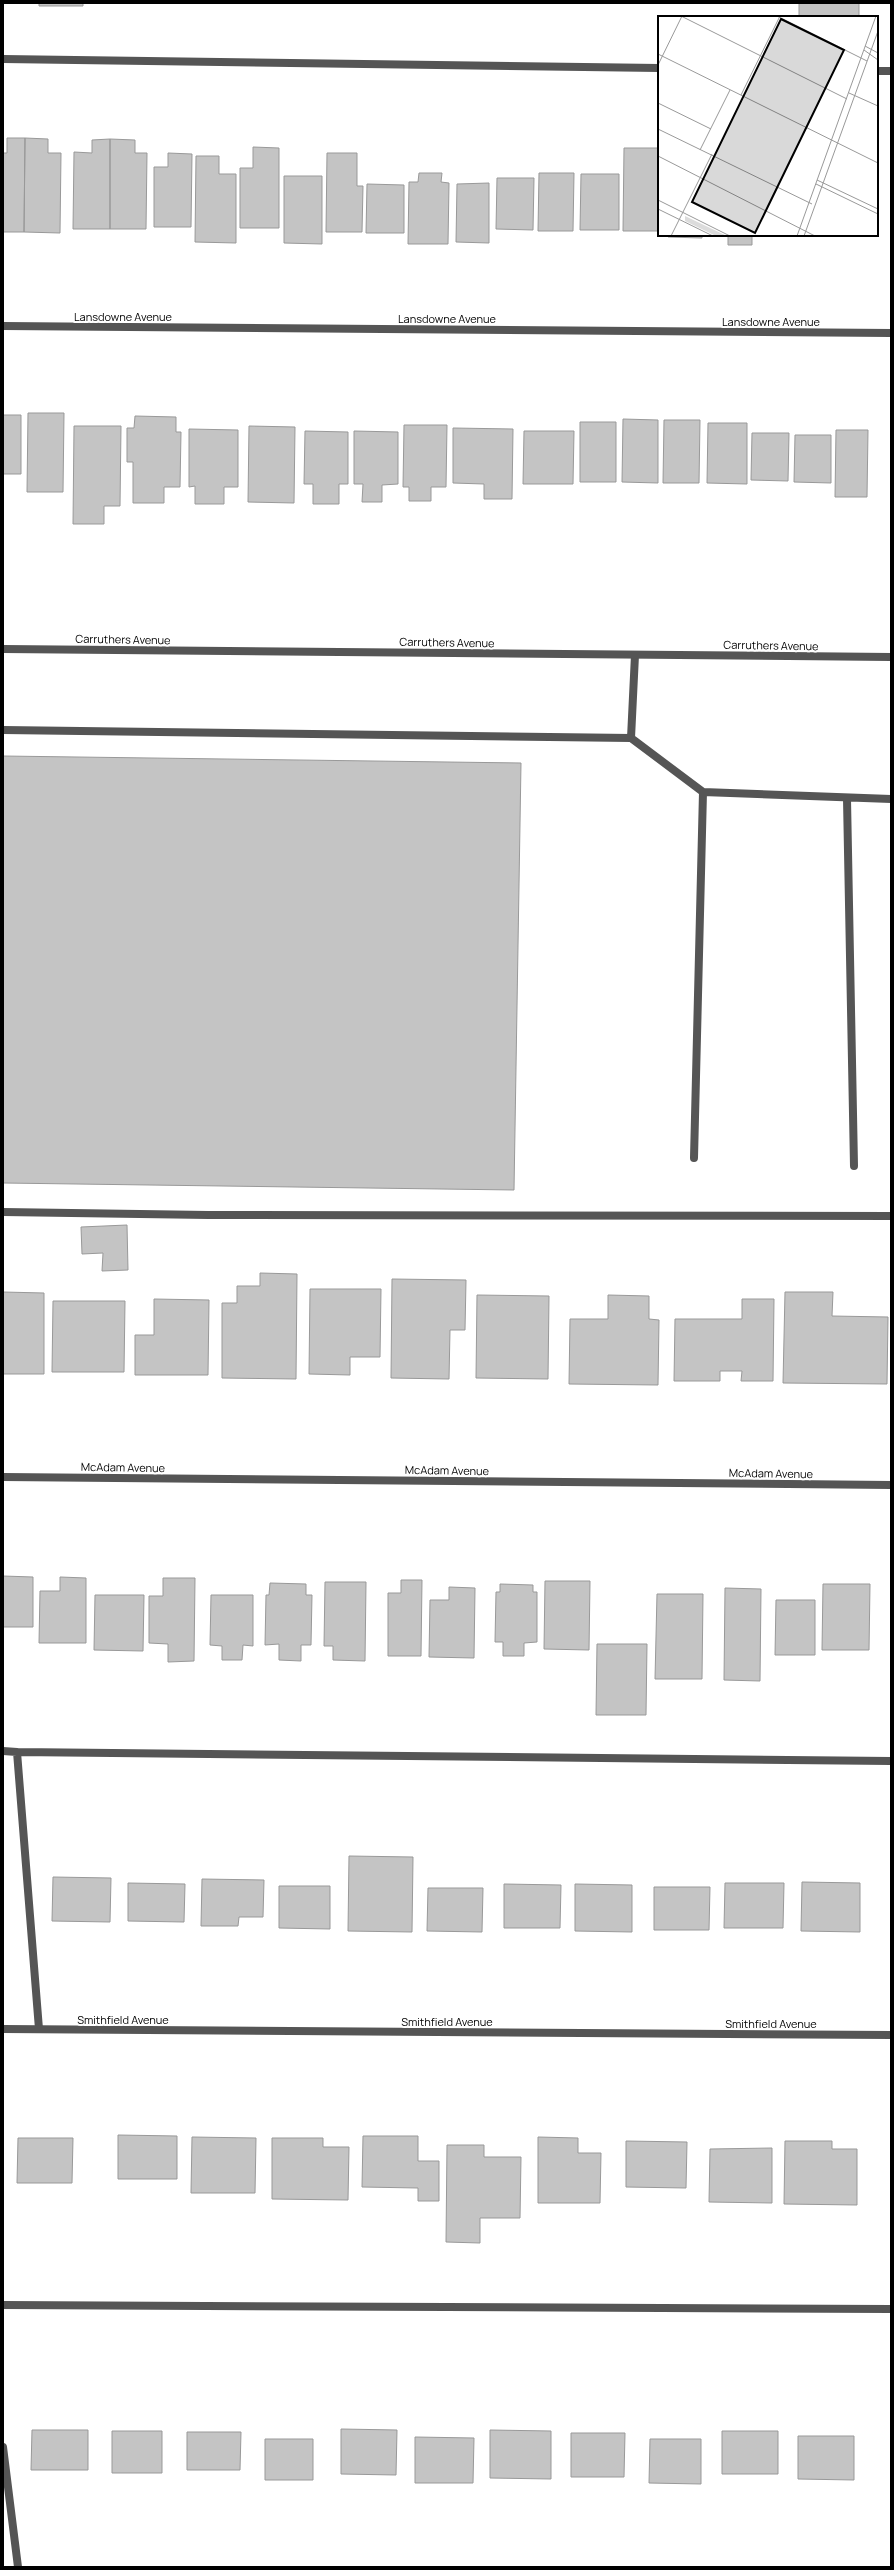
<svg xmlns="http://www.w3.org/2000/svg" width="894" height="2570" viewBox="0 0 894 2570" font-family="Manrope,sans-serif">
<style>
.building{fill:#c4c4c4;stroke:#999}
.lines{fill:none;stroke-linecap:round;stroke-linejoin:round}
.lane{stroke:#555;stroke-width:8}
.street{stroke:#555;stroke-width:8}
.labels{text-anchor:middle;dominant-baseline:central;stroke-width:4;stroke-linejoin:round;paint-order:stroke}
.street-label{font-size:11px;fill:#000;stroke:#fff}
.inset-road{fill:none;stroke:#999;stroke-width:1}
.view{fill:#000;fill-opacity:0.15;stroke:#000;stroke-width:2}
.inset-edge{fill:none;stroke:#000;stroke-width:2}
</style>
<rect width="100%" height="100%" fill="#fff"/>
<!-- building -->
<path class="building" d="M39 3H83V6H39Z
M799 3H859V17H799Z
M7 138H25L24 232H3V153H7Z
M25 138 48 139V153H61L60 233 24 232Z
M110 139 135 140V153H147L146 229H110Z
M110 139V229H73L74 152 92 153V140Z
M253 147 279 148V228H240V168H253Z
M624 148H659V231H623Z
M168 153 192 154 191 227H154V167H168Z
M327 153H357V186H363L362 232H326Z
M196 156H219V174H236V243L195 242Z
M419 173H442L441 182 449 183 448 244H408L409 182H418Z
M539 173H574L573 231H538Z
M581 174H619V230H580Z
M284 176H322V244L284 243Z
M497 178H534L533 230 496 229Z
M489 183V243L456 242 457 184Z
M367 184 404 185V233H366Z
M668 235H702V238L668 237Z
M728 235H752V245H728Z
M28 413H64L63 492H27Z
M3 415H21V474H3Z
M135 416 176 417V432H181L180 487H164V503H133V462H127V428H134Z
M623 419 658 420V483L622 482Z
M664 420H700L699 483H663Z
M580 422H616V482H580Z
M708 423H747V484L707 483Z
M404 425H447L446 487H431V501H409V487H403Z
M74 426H121L120 506H104V524H73Z
M249 426 295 427 294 503 248 502Z
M453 428 513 429 512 499H484V484L453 483Z
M189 429 238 430V487H224V504H195V486L189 487Z
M836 430H868L867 497H835Z
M305 431 348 432V484H339V504H313V484H304Z
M354 431 398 432V484L382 485V502H362L363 484H354Z
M524 431H574L573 484H523Z
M752 433H789L788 481 751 480Z
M795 435H831V483L794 482Z
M3 756 521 763 514 1190 3 1183Z
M127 1225 128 1270 102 1271 103 1253 82 1254 81 1227Z
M260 1273 297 1274 296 1379 222 1378V1303H237V1286H260Z
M392 1279 466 1280 465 1330H450L449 1379 391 1378Z
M310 1289H381L380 1357H350V1375L309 1374Z
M3 1292 44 1293V1374H3Z
M785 1292H833L832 1316 888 1317 887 1384 783 1383Z
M477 1295 549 1296 548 1379 476 1378Z
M608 1295 649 1296V1319L659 1320 658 1385 569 1384 570 1319H608Z
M154 1299 209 1300 208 1375H135V1335H154Z
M742 1299H774L773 1381H741L742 1371H720V1381H674L675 1319H742Z
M53 1301H125L124 1372H52Z
M3 1576 33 1577V1627H3Z
M60 1577 86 1578V1643H39L40 1591H60Z
M163 1578H195L194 1661 168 1662V1644L149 1643V1596H163Z
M401 1580H422L421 1656H388V1593H401Z
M545 1581H590L589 1650 544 1649Z
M325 1582H366L365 1661 333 1660V1646H324Z
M270 1583 306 1584V1595H312L311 1645H301V1661L279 1660V1644L265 1645 266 1595H269Z
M500 1584 533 1585V1592H537V1642L524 1643V1656H503V1642H495L496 1592H500Z
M823 1584H870L869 1650H822Z
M449 1587 475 1588 474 1658 429 1657 430 1600H449Z
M725 1588 761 1589 760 1681 724 1680Z
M657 1594H703L702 1679H655Z
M95 1595H144L143 1651 94 1650Z
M211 1595H253V1646L243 1645 242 1660H222V1646L210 1645Z
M776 1600H815V1655H775Z
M597 1644H647L646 1715H596Z
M349 1856 413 1857 412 1932 348 1931Z
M53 1877 111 1878 110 1922 52 1921Z
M202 1879 264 1880 263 1917H239L238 1926H201Z
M802 1882 860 1883V1932L801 1931Z
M128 1883 185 1884 184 1922 128 1921Z
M725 1883H784L783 1928H724Z
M504 1884 561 1885 560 1928H504Z
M575 1884 632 1885V1932L575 1931Z
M279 1886H330V1929L279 1928Z
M654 1887H710L709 1930H654Z
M428 1888H483L482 1932 427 1931Z
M118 2135 177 2136V2179H118Z
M363 2136H418V2161H439V2201H418V2188L362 2187Z
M192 2137 256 2138 255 2193H191Z
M538 2137 578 2138V2153H601L600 2203H538Z
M18 2138H73L72 2183H17Z
M272 2138H323V2147H349L348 2200 272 2199Z
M626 2141 687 2142 686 2188 626 2187Z
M785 2141H832V2149H857V2205L784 2204Z
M447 2145H484V2157H521L520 2218H480V2243L446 2242Z
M772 2148V2203L709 2202 710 2149Z
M341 2429 397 2430 396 2475 341 2474Z
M32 2430H88V2470H31Z
M490 2430 551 2431V2479L490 2478Z
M112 2431H162V2473H112Z
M722 2431H778V2474H722Z
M187 2432H241L240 2470H187Z
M571 2433H625L624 2477H571Z
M798 2436H854V2480L798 2479Z
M415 2437 474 2438 473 2483H415Z
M265 2439H313V2480H265Z
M650 2439H701V2484L649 2483Z"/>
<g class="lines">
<!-- lane -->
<path class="lane" d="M3 59 659 68
M877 71H891
M3 730 631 738 703 792 694 1158
M631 738 635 655
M703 792 891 799
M847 799 854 1166
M3 1212 208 1215 891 1216
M3 1751 17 1752 39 2029
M17 1752 891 1761
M3 2305 891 2309
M3 2447 18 2567"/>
<!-- street -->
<path class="street" d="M3 326 891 333
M3 649 891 657
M3 1477 891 1485
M3 2029 891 2035"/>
</g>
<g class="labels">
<!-- street labels -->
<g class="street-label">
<text x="123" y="316">Lansdowne Avenue</text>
<text x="447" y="318">Lansdowne Avenue</text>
<text x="771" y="321">Lansdowne Avenue</text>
<text transform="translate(123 639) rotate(1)">Carruthers Avenue</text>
<text transform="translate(447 642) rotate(1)">Carruthers Avenue</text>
<text transform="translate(771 645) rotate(1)">Carruthers Avenue</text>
<text transform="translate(123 1467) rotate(1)">McAdam Avenue</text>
<text transform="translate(447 1470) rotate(1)">McAdam Avenue</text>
<text transform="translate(771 1473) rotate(1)">McAdam Avenue</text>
<text x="123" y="2019">Smithfield Avenue</text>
<text x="447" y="2021">Smithfield Avenue</text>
<text x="771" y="2023">Smithfield Avenue</text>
</g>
</g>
<!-- overview -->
<g transform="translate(658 16)">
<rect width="220" height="220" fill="#fff"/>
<path d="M27 200 69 220H58L27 205Z" fill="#dcdcdc"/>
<path class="inset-road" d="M23 0 189 83M119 0 209 45M207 30 220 37M206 34 220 44M0 38 220 147M0 49 24 0M191 77 220 90M83 79 122 0M0 87 53 113M0 113 154 188M42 134 72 74M0 140 157 220M159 164 220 193M158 168 220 198M0 184 72 220M0 193 55 220M13 220 54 138M139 220 218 0M146 220 220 15"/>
<path class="view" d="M123 3 186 34 97 217 34 186Z"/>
<rect width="220" height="220" class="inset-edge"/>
</g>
<!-- border -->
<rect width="894" height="2570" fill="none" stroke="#000000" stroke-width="8"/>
</svg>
